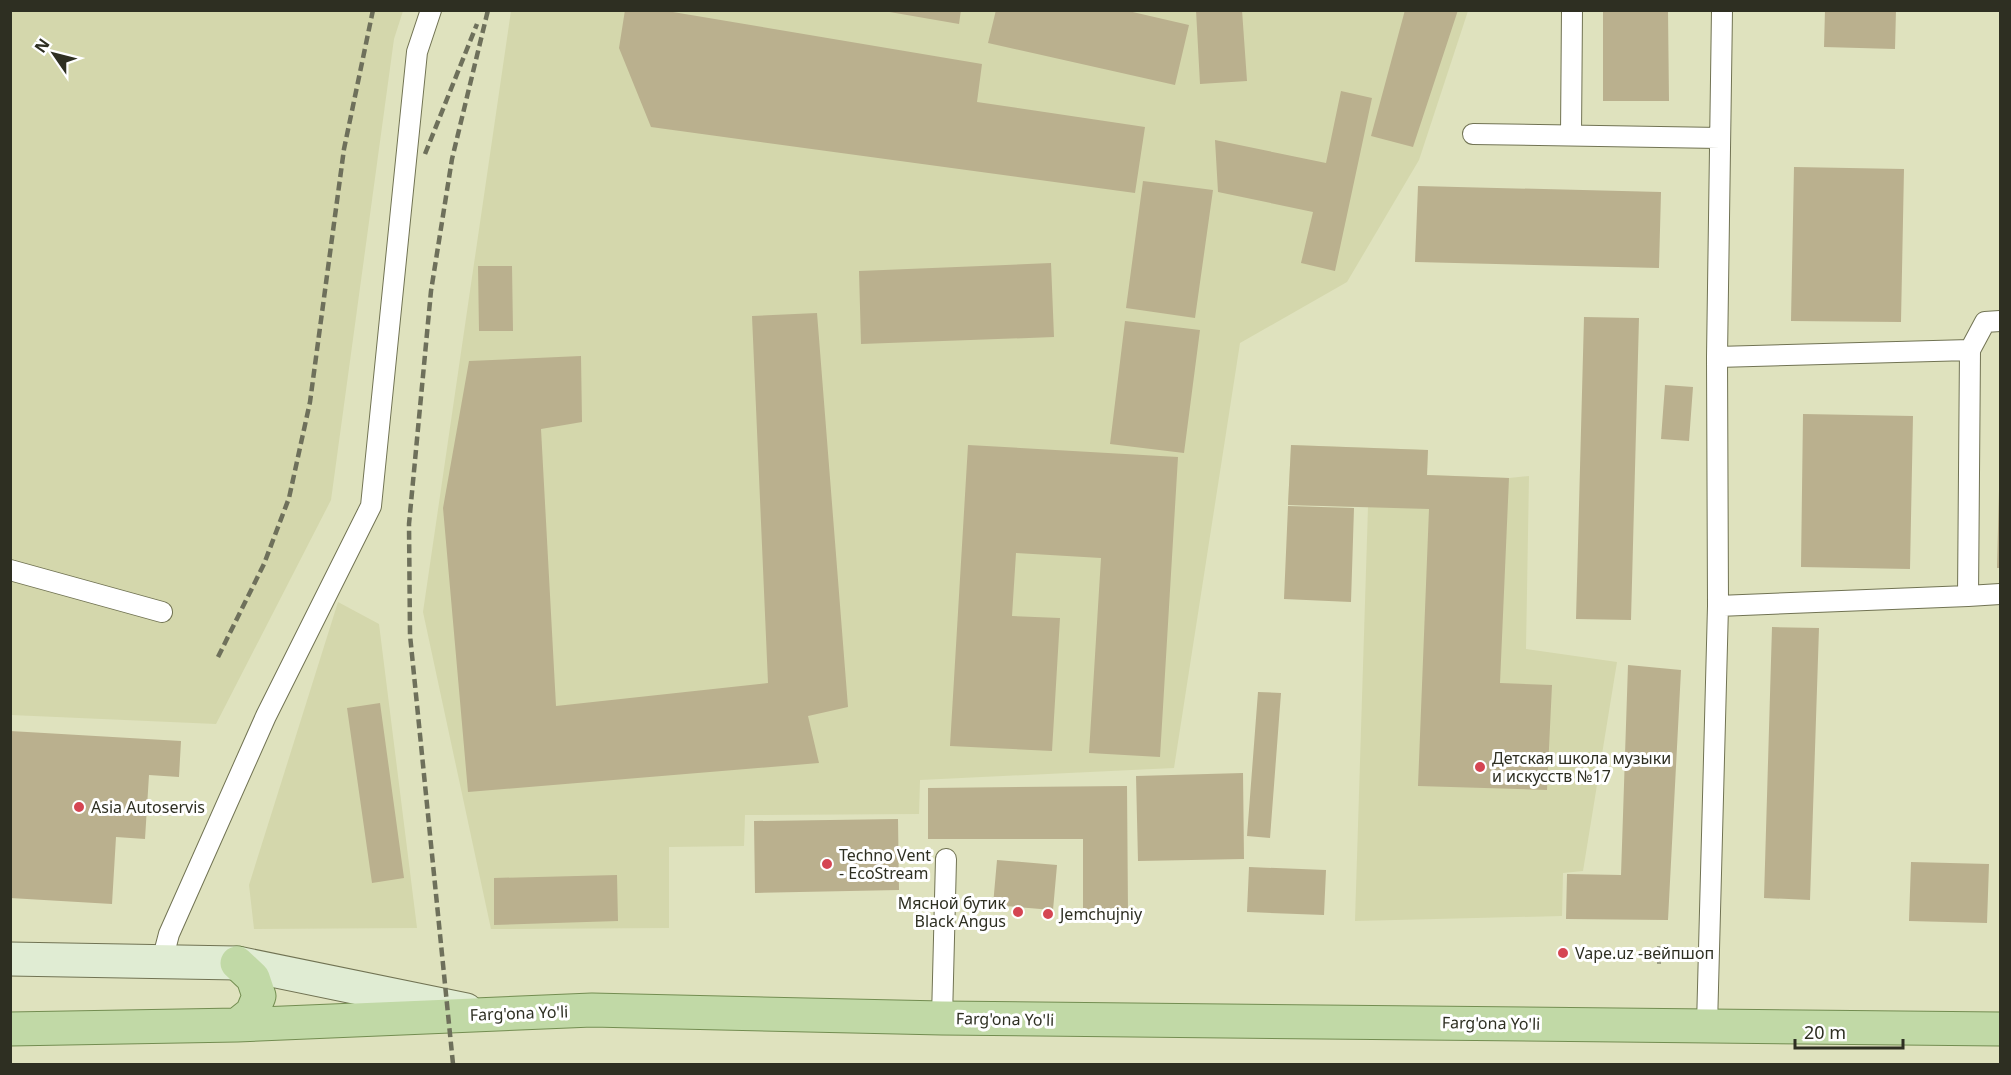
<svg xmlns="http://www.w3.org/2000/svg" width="2011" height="1075" viewBox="0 0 2011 1075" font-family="'Noto Sans',sans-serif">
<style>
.built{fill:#d4d7ac}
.building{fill:#bab08e}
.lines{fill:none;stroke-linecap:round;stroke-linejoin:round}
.lane-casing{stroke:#717353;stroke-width:22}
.secondary-casing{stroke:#717353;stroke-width:35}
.primary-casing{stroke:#738d51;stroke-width:35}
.path{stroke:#9d9f84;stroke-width:4;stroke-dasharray:3 4.5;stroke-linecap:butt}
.lane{stroke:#fff;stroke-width:20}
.secondary{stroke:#e0ecd3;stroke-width:33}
.primary{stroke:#c1d9a6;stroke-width:33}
.rail{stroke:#6e705b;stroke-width:4.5;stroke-dasharray:9 4.5;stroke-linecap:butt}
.poi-dot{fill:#d54552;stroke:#fff;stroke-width:2}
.labels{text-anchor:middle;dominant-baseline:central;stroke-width:6;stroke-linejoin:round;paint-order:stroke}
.poi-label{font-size:16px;fill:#2e2f22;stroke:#fff;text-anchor:start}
.street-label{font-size:16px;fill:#2e2f22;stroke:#fff}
</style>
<rect width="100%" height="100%" fill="#dfe2be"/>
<!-- built -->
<path class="built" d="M11 11H403L394 39 331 500 216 724 11 715Z
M511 11H1468L1419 160 1347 282 1240 343 1174 768 920 780 919 814 745 815 744 846 669 847V928L491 929 423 612Z
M1291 445 1428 450 1427 475 1509 478 1529 476 1526 649 1617 662 1583 871 1563 873 1562 916 1355 921 1368 507 1288 505Z
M338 602 379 624 417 928 254 929 249 885Z"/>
<!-- building -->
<path class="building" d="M625 10H661L982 64 977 102 1145 127 1135 193 651 127 619 48Z
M878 10H961L959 24Z
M996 10H1124L1189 25 1175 85 988 43Z
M1196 10H1242L1247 81 1200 84Z
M1405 10H1458L1413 147 1371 136Z
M1603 10H1668L1669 101H1603Z
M1825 10H1896L1895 49 1824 47Z
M1341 91 1372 98 1335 271 1301 263 1313 212 1218 192 1215 140 1326 163Z
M1794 167 1904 169 1901 322 1791 321Z
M1143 181 1213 190 1195 318 1126 308Z
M1418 186 1661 192 1659 268 1415 262Z
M1051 263 1054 337 861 344 859 271Z
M478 266H512L513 331H479Z
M817 313 848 707 808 716 819 763 468 792 443 508 469 361 581 356 582 422 541 429 556 706 768 683 752 316Z
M1584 317 1639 318 1631 620 1576 619Z
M1125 321 1200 330 1184 453 1110 444Z
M1665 385 1693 387 1689 441 1661 439Z
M1803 414 1913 416 1910 569 1801 567Z
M968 445 1178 457 1160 757 1089 753 1101 558 1016 553 1012 616 1060 618 1052 751 950 746Z
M1291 445 1428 450 1427 475 1509 478 1500 683 1552 685 1547 790 1418 786 1429 509 1288 505Z
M1999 490H2000V568H1997Z
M1288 506 1354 508 1351 602 1284 599Z
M1772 627 1819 628 1810 900 1764 898Z
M1628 665 1681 670 1668 920 1566 919 1567 874 1621 875Z
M1258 692 1281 693 1270 838 1247 836Z
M380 703 404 878 372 883 347 708Z
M10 731 181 741 179 777 149 775 145 839 116 837 112 904 10 898Z
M1243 773 1244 859 1138 861 1136 776Z
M1127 786 1128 912H1083V839H928V788Z
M898 819 899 890 755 893 754 821Z
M997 860 1057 865 1053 910 993 905Z
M1911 862 1989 864 1987 923 1909 921Z
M1249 867 1326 870 1324 915 1247 912Z
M617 875 618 921 494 925V878Z"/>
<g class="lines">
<defs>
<path id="lane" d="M1473 134 1720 138
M1571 135 1572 10
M1970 350 1985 322 2000 321
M1717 357 1970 350 1968 596 1718 606
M10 570 162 612
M1968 596 2000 594
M162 961 169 934 266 716 371 506 417 52 431 10
M942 1018 946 859
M1707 1026 1718 606 1717 357 1722 10"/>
<path id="secondary" d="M10 959 237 963 466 1010"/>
<path id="primary" d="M237 963 253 978 259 996 252 1013 237 1025
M10 1029 237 1025 592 1010 942 1018 2000 1029"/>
</defs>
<!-- lane casing -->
<use href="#lane" class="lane-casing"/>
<!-- secondary casing -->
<use href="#secondary" class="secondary-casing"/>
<!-- primary casing -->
<use href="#primary" class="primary-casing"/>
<!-- path -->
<path class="path" d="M1659 964V945"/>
<!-- lane -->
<use href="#lane" class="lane"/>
<!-- secondary -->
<use href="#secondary" class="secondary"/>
<!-- primary -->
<use href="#primary" class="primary"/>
<!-- rail -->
<path class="rail" d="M425 154 477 24
M218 657 264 564 289 498 310 402 344 149 373 10
M453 1064 410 635 409 524 431 291 452 159 488 10"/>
</g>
<!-- markers -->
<g class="poi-dot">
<circle cx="1480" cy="767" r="6"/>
<circle cx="79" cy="807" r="6"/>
<circle cx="827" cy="864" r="6"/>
<circle cx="1018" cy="912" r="6"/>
<circle cx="1048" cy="914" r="6"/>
<circle cx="1563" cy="953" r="6"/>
</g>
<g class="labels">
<!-- poi labels -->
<g class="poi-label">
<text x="1492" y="758">Детская школа музыки<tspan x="1492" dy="18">и искусств №17</tspan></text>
<text x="91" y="807">Asia Autoservis</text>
<text x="839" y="855">Techno Vent<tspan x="839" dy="18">- EcoStream</tspan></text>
<text x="1006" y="903" text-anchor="end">Мясной бутик<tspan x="1006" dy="18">Black Angus</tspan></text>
<text x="1060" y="914">Jemchujniy</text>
<text x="1575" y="953">Vape.uz -вейпшоп</text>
</g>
<!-- street labels -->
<g class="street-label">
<text transform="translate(519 1013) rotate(-2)">Farg'ona Yo'li</text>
<text transform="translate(1005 1019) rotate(1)">Farg'ona Yo'li</text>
<text transform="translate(1491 1023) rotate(1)">Farg'ona Yo'li</text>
</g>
</g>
<!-- border -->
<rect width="2011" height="1075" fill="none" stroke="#2e2f22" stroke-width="24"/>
<!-- north arrow -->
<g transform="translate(54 54) rotate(305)" stroke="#ffffff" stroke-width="4.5" paint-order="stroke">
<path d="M0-4.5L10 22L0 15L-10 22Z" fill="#2e2f22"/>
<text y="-9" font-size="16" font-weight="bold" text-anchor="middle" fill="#2e2f22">N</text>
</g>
<!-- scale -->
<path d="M1795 1039v9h108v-9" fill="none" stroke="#2e2f22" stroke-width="3"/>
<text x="1804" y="1039" font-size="18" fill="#2e2f22" stroke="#ffffff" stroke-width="4.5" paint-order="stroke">20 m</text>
</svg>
